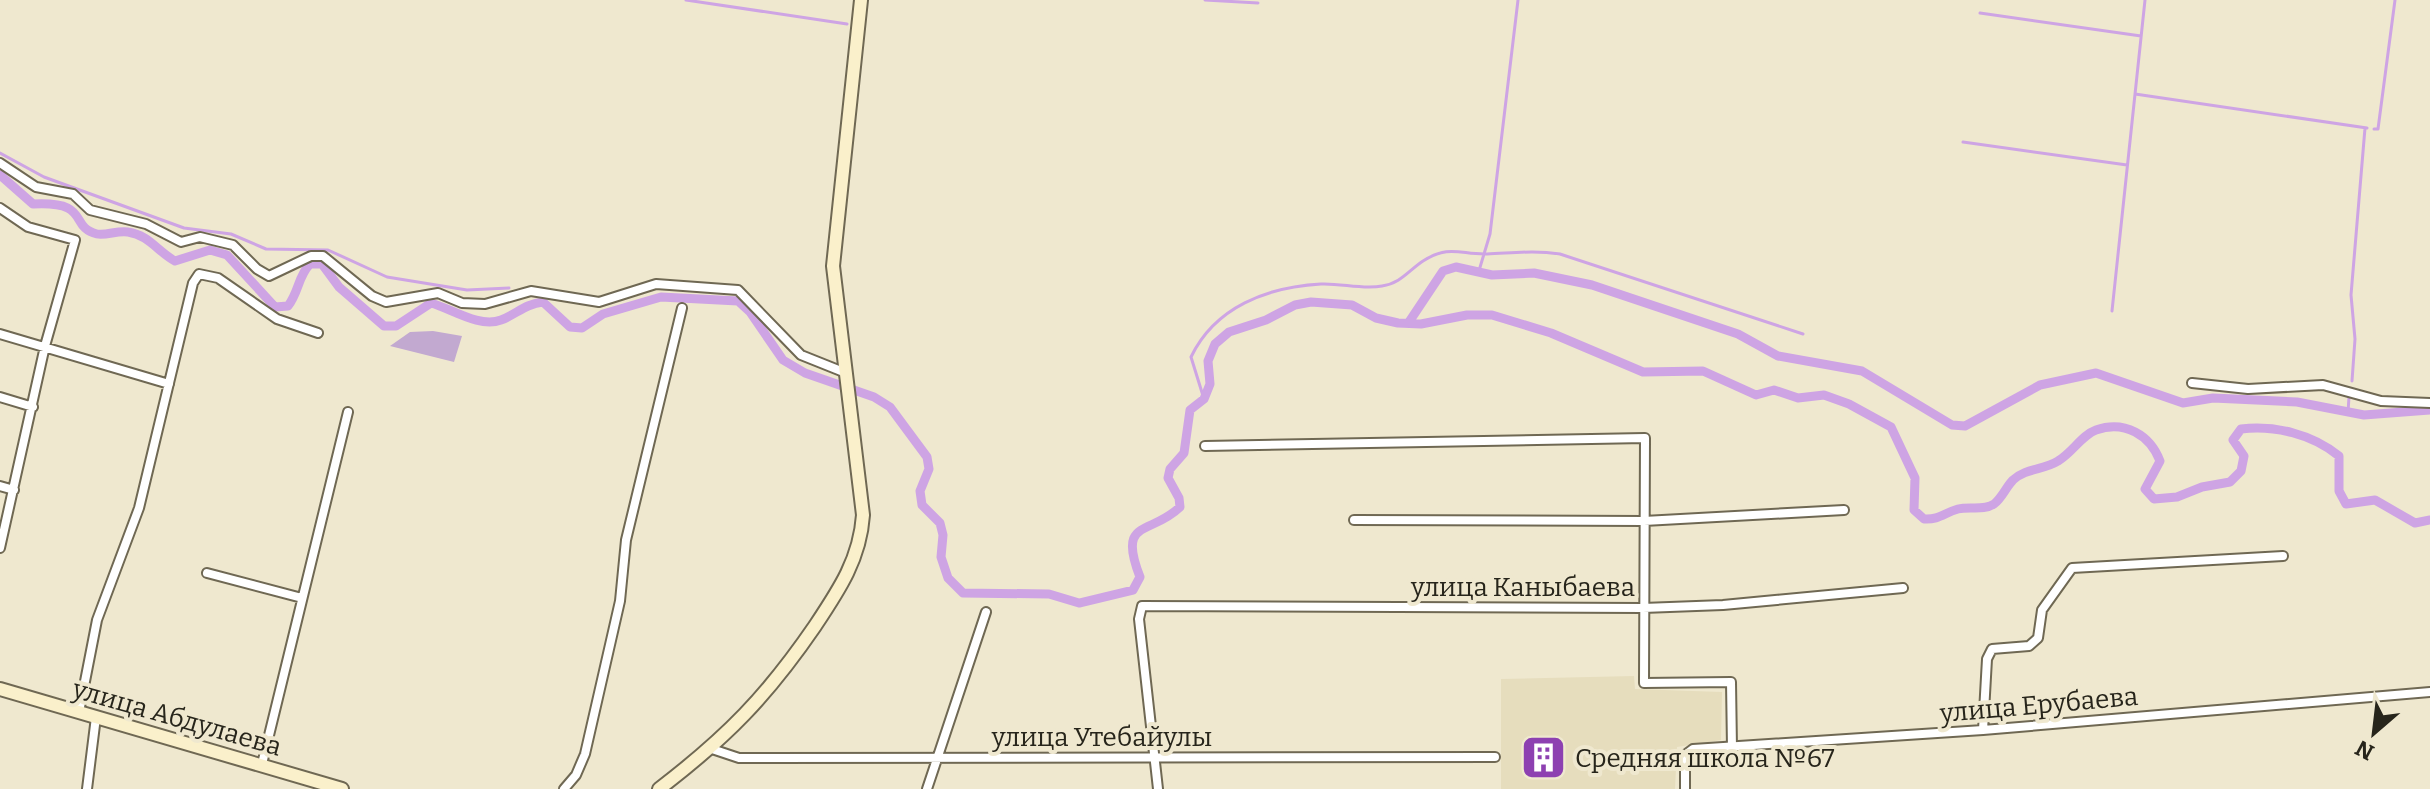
<svg xmlns="http://www.w3.org/2000/svg" width="2430" height="789" viewBox="0 0 2430 789" font-family="Bitter,serif">
<style>
.built{fill:#e6ddbd}
.green{fill:#c2a9d0}
.lines{fill:none;stroke-linecap:round;stroke-linejoin:round}
.stream{stroke:#cea4e4;stroke-width:3}
.canal{stroke:#cea4e4;stroke-width:9}
.street-casing{stroke:#6f6853;stroke-width:12}
.secondary-casing{stroke:#6f6853;stroke-width:16}
.street{stroke:#fff;stroke-width:8}
.secondary{stroke:#faf0cb;stroke-width:12}
.labels{text-anchor:middle;dominant-baseline:central;stroke-width:8;stroke-linejoin:round;paint-order:stroke}
.street-label{font-size:26px;fill:#27251b;stroke:#efe8cf}
.poi-label{font-size:26px;fill:#27251b;stroke:#efe8cf;text-anchor:start}
</style>
<rect width="100%" height="100%" fill="#efe8cf"/>
<!-- built -->
<path class="built" d="M1634 676 1635 689 1722 692 1721 740 1677 747 1675 789H1501V679Z"/>
<!-- green -->
<path class="green" d="M433 331 462 336 454 362 390 346 410 332Z"/>
<g class="lines">
<!-- stream -->
<path class="stream" d="M686 0 847 24
M1205 0 1258 3
M1980 13 2141 36
M2135 94 2367 128
M2374 129H2378L2395 0
M1963 142 2127 165
M0 153 44 177 184 228 231 234 266 249 328 250 387 277 467 290 509 288
M1478 274 1490 234 1518 0
M2112 311 2145 0
M2352 381 2355 339 2351 295 2365 128
M1204 399 1191 357C1215 307 1267 287 1321 284 1341 283 1363 290 1382 286 1401 283 1408 271 1423 261 1450 244 1461 255 1487 254 1513 253 1534 250 1560 254L1803 334
M2348 412 2349 397"/>
<!-- canal -->
<path class="canal" d="M0 175 33 204C92 201 68 227 97 234 106 236 118 230 128 232 149 235 158 252 175 261L210 250 227 255 275 307 288 306C299 292 298 276 310 264H322L339 287 384 326H396L431 303C452 309 479 328 501 320 517 314 525 304 543 302L570 327 582 328 603 314 661 297 738 301 750 312 783 360 805 373 874 397 890 407 927 457 929 469 920 491 922 505 940 523 943 535 941 557 948 578 963 593 1049 594 1079 603 1133 590 1140 577C1117 518 1150 536 1180 507L1179 498 1168 478 1170 469 1184 453 1190 410 1204 399 1210 384 1208 361 1215 344 1229 332 1266 320 1295 305 1311 302 1352 305 1376 318 1398 323 1421 324 1467 315H1492L1551 333 1643 372 1703 371 1756 395 1774 390 1798 398 1824 395 1849 404 1891 427 1915 478 1914 510 1924 519C1939 520 1944 513 1958 509 1970 506 1983 511 1994 504 2002 498 2006 487 2013 480 2026 468 2044 470 2058 461 2072 453 2082 435 2096 430 2125 420 2150 435 2160 461L2145 489 2154 499 2177 497 2202 487 2230 482 2241 471 2244 456 2233 440 2241 429C2275 425 2312 434 2339 456V491L2346 504 2375 500 2415 523 2430 520
M1409 322 1443 271 1456 267 1492 275 1534 273 1592 285 1738 334 1778 356 1862 371 1952 425 1965 426 2040 385 2096 373 2183 403 2213 398 2297 402 2364 415 2430 410"/>
<defs>
<path id="street" d="M0 163 36 187 73 194 90 210 146 224 181 242 200 237 233 245 257 269 269 276 311 256H323L372 296 386 302 438 293 462 303 485 304 531 291 599 302 656 284 738 290 801 355 846 373
M0 208 28 227 75 240 45 346 0 548
M0 334 169 384
M2192 383 2248 389 2323 385 2381 401 2430 403
M0 397 33 407
M1205 446 1645 438 1644 683 1731 682 1732 748
M0 486 14 490
M1354 520 1644 521 1844 510
M207 573 302 598
M79 712 97 620 139 508 193 283 199 274 218 278 277 319 318 333
M1983 730 1987 659 1992 649 2029 646 2038 638 2042 610 2072 568 2283 556
M712 749 739 758 1495 757
M262 764 348 412
M87 789 96 717
M564 789 576 775 585 754 620 601 626 540 682 308
M927 789 986 612
M1158 789 1139 619 1142 606 1643 608 1723 605 1903 588
M1685 789V755L1693 749 1983 730 2430 692"/>
<path id="secondary" d="M0 689 342 789
M659 789C727 737 767 696 815 626 839 590 860 559 863 515L833 266 861 0"/>
</defs>
<!-- street casing -->
<use href="#street" class="street-casing"/>
<!-- secondary casing -->
<use href="#secondary" class="secondary-casing"/>
<!-- street -->
<use href="#street" class="street"/>
<!-- secondary -->
<use href="#secondary" class="secondary"/>
</g>
<!-- icons -->
<defs>
<symbol id="building-square" viewBox="-11 -11 22 22"><rect x="-9" y="-9" width="18" height="18" rx="4" fill="#8d40b1" stroke="#efe8cf"/><path d="M-4-6H4V6H1V3H-1V6H-4ZM-2.5-4.3h1.7v1.8h-1.7ZM.8-4.3h1.7v1.8H.8ZM-2.5-1h1.7V.8h-1.7ZM.8-1h1.7V.8H.8Z" fill="#fff"/></symbol>
</defs>
<g fill-rule="evenodd">
<use href="#building-square" x="1518" y="732" width="51" height="51"/>
</g>
<g class="labels">
<!-- street labels -->
<g class="street-label">
<text x="1523" y="587">улица Каныбаева</text>
<text transform="translate(2039 705) rotate(-5)">улица Ерубаева</text>
<text transform="translate(177 718) rotate(16)">улица Абдулаева</text>
<text x="1102" y="737">улица Утебайулы</text>
</g>
<!-- poi labels -->
<g class="poi-label">
<text x="1575" y="758">Средняя школа №67</text>
</g>
</g>
<!-- north arrow -->
<g transform="translate(2374 733) rotate(208)" stroke="#efe8cf" stroke-width="6" paint-order="stroke">
<path d="M0-6L14 30L0 20L-14 30Z" fill="#27251b"/>
<text y="-12" font-size="22" font-weight="bold" text-anchor="middle" fill="#27251b">N</text>
</g>
</svg>
